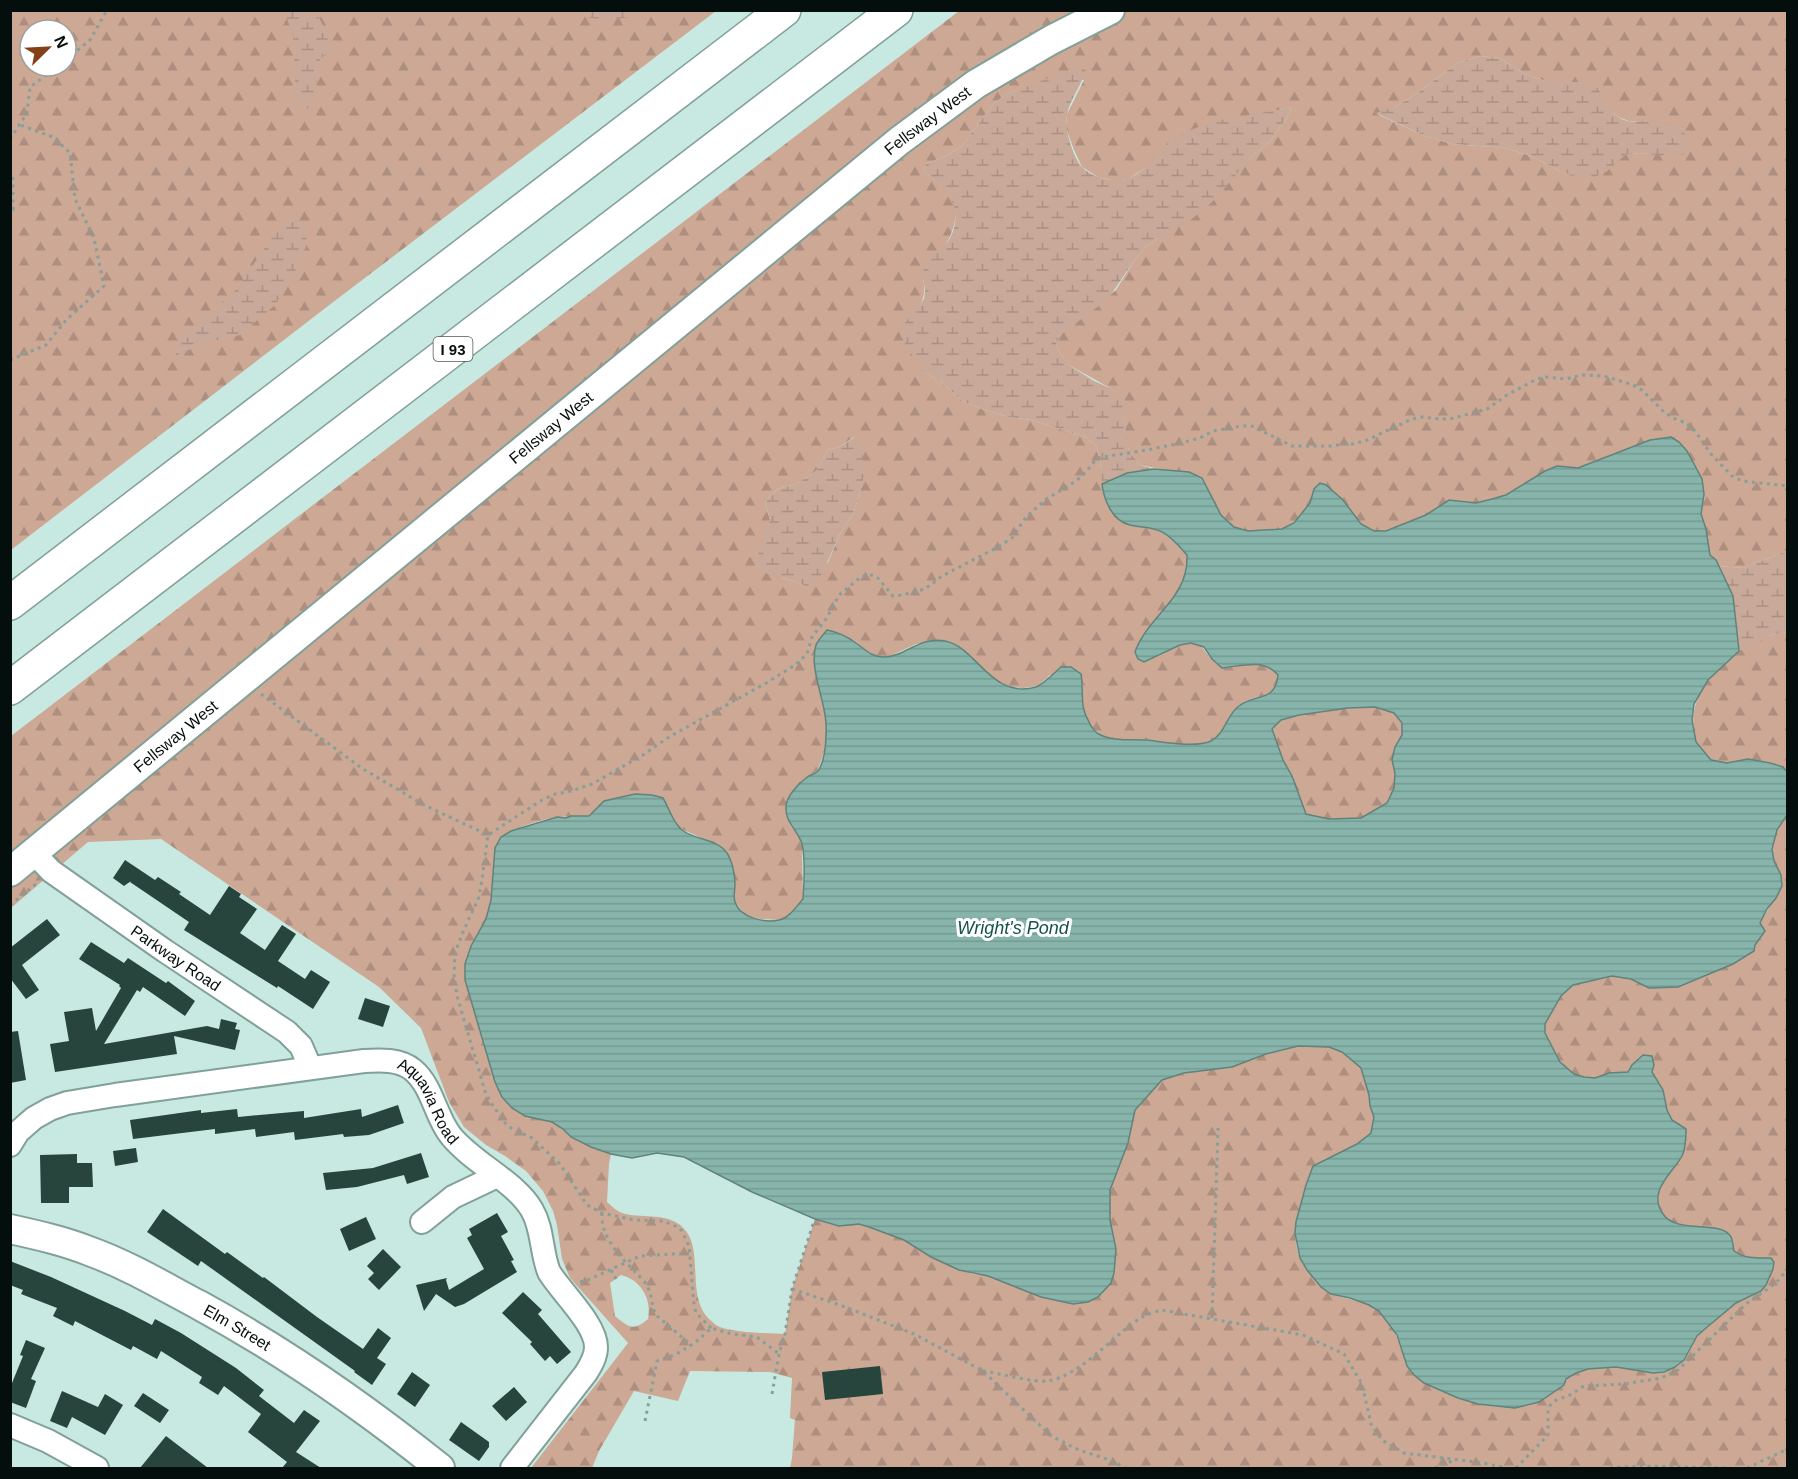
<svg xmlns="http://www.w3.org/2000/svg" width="1798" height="1479" viewBox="0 0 1798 1479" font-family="Arial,sans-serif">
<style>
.forest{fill:url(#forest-firs);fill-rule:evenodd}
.wetland{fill:url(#wetland-marsh)}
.water{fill:url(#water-rules);stroke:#60837b;stroke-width:1.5;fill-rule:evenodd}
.building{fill:#27443d}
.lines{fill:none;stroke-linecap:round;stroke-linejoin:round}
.minor-casing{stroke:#81a098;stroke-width:26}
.major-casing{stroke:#81a098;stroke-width:32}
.highway-casing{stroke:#81a098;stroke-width:36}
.path{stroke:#859f99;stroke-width:3;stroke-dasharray:3 4.5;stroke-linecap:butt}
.minor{stroke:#fff;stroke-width:22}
.major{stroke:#fff;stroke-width:28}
.highway{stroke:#fff;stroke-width:33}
.labels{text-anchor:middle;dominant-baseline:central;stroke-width:6;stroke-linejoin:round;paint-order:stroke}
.shield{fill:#fff;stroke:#4f5655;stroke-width:1.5}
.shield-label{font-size:15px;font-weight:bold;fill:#040e0c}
.street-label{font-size:16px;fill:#040e0c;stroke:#fff}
.water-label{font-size:18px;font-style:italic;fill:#155349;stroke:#fff}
</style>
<defs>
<pattern id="forest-firs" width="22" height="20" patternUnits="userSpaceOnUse" patternTransform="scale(1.5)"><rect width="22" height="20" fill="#cca895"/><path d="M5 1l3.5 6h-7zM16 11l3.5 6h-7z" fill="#ae8f7f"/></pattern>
<pattern id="wetland-marsh" width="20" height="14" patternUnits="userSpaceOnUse" patternTransform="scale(1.5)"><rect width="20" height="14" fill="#c9a999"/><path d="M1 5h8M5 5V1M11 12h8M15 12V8" fill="none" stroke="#ab9083"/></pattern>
<pattern id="water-rules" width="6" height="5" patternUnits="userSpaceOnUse" patternTransform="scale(1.5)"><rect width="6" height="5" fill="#88b5ab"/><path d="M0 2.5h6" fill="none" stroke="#749a92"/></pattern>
</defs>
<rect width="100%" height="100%" fill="#c8e9e1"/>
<!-- forest -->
<path class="forest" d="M11 11H716L328 306 11 550ZM30 30H66V66H30Z
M959 11H1787V551L1743 568 1718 566 1716 560 1710 555 1706 529 1701 514 1704 494 1623 452 1578 468 1557 466 1545 471 1506 495 1492 499 1476 503 1449 500 1426 515 1386 531H1374L1361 524 1343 500 1326 485 1320 483 1314 489 1310 503 1294 523 1282 529 1248 531 1234 527 1221 515 1202 478 1189 472 1171 471 1140 465 1129 451 1125 434 1124 417 1110 388 1069 365 1060 353 1056 345 1059 336 1116 290 1134 261 1148 245 1169 232 1272 139 1291 111 1290 107 1271 112 1210 124 1171 140 1150 165 1128 179 1116 181 1098 177 1082 167 1074 150 1066 128 1067 114 1084 80 1043 81 1007 94 993 104 962 146 946 156 926 164 924 170C930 178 938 182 945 189 972 220 940 252 923 278 927 299 921 306 906 321L926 373 942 383 964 402 982 409 1009 417 1031 420 1086 437 1096 446 1100 460 1103 490 1129 525C1161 528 1166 533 1187 555V568L1179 591 1171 601 1159 656C1169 651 1179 644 1190 643 1205 643 1203 652 1212 659 1215 662 1225 665 1230 666 1235 667 1238 665 1243 664 1256 662 1270 665 1278 675 1275 702 1263 692 1246 701 1230 710 1226 735 1209 741 1191 748 1168 743 1149 740 1137 739 1124 741 1112 738 1086 733 1080 707 1083 684L1050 675 1038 686 1023 688 1011 687 992 678 969 655 948 641 916 644 886 658 872 656 856 642 836 632 816 644 815 669 825 713 827 734 824 752 818 770 804 779 794 790 786 803 790 825 799 835 802 845 803 899 793 911 780 920 760 919 745 915 734 901 735 885 733 872 726 851 713 843 679 828 674 818 652 795C629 793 617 799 596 808 594 811 594 813 590 815 583 819 566 816 558 817 550 817 518 827 512 831 505 834 500 842 495 848L491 900 486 919 471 946 465 980 495 1082 502 1097 525 1116 552 1122 580 1142 611 1154 609 1164 607 1202C611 1205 616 1211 622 1213 640 1219 663 1212 680 1225 707 1246 684 1293 709 1319 710 1319 715 1325 716 1325 729 1333 768 1333 785 1334L792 1289 815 1219 839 1226 859 1224 869 1227 904 1240 931 1257 972 1274 988 1276 1042 1297 1073 1304 1116 1249 1110 1220 1109 1190 1128 1143 1135 1110 1162 1080 1184 1073 1232 1067 1266 1054 1298 1046 1329 1047 1342 1052 1361 1068 1369 1095 1370 1106 1374 1117 1371 1133 1357 1144 1321 1162C1304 1199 1279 1238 1311 1275 1317 1282 1323 1290 1331 1294 1346 1300 1363 1299 1378 1310 1390 1320 1398 1338 1403 1353 1405 1357 1405 1362 1407 1366 1414 1381 1441 1390 1456 1397 1475 1406 1521 1412 1540 1401 1557 1391 1568 1373 1589 1369 1597 1367 1608 1367 1616 1367 1636 1368 1654 1376 1674 1368 1688 1362 1690 1346 1698 1336 1706 1325 1725 1310 1736 1303 1743 1298 1754 1297 1760 1291 1765 1286 1771 1269 1774 1262L1771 1258C1760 1258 1743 1260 1735 1252 1731 1248 1729 1238 1727 1232 1721 1230 1715 1228 1708 1227 1696 1225 1683 1228 1671 1222 1665 1219 1662 1213 1660 1207 1653 1190 1667 1178 1675 1165 1681 1155 1683 1140 1686 1129L1672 1120 1667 1110 1663 1090 1652 1072 1632 1065 1628 1072 1609 1073 1595 1078 1584 1077 1574 1074 1560 1062 1545 1033V1024L1561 996 1573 985 1612 976 1631 979 1649 988 1755 945 1765 931 1760 923C1768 908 1781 894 1780 876 1780 871 1777 867 1775 863 1768 844 1777 829 1787 815V1468H790L792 1458 795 1420 790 1418 792 1378 770 1372 690 1371 678 1401 634 1391 599 1451 592 1468H531L628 1343 570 1278 562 1259 557 1225 553 1211 543 1191 526 1171 505 1156 486 1145 464 1127 449 1102 421 1028 379 987 161 839 88 842 11 908V736ZM1481 56 1499 58 1527 75 1549 82H1579L1618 117 1629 121 1640 122 1651 154 1639 153 1625 155 1615 162 1560 171 1531 156 1505 148 1452 144 1425 136 1377 114 1396 106 1412 97 1457 63ZM854 437 862 485 853 514 841 532 828 562 807 587 797 582 782 578 766 534 770 520 765 502 778 489 796 484 816 471 828 450 839 447ZM621 1275C641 1280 652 1299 648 1319 634 1331 629 1328 615 1316L610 1283Z
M1787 632V772L1783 767 1770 763 1748 759 1727 763 1711 760C1707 755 1699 749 1696 743 1694 739 1694 733 1694 729 1686 684 1746 635 1787 632Z
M1375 707 1394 713 1402 723 1403 735 1395 747 1392 760 1395 773 1394 788 1387 803 1361 818 1329 819 1306 814 1292 776 1283 760 1272 730 1281 720 1299 715 1348 708Z"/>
<!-- wetland -->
<path class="wetland" d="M284 11H315C323 25 331 36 327 53L320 59 316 89 308 109 296 98 293 35Z
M566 11H645C622 23 589 21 566 11Z
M1481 56 1499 58 1527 75 1549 82H1593C1602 92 1608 110 1618 117 1630 125 1643 120 1656 121 1664 122 1672 125 1680 127L1687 137 1684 154 1675 157 1639 153 1625 155 1606 172 1587 180 1560 171 1531 156 1505 148 1452 144 1425 136 1376 113 1396 106 1412 97 1457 63Z
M1075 68 1086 69C1082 85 1069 101 1067 115 1064 128 1073 157 1082 167 1091 177 1116 184 1129 178 1141 173 1151 163 1160 153 1164 148 1167 142 1172 139 1177 136 1183 134 1189 131 1220 116 1257 116 1290 107L1291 111 1272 139 1251 158 1212 202 1193 218 1148 245 1134 261 1108 299 1059 336 1056 345 1060 353 1069 365 1094 381 1110 388 1122 405 1129 451 1140 465 1154 469 1127 473 1102 484 1100 460 1096 446 1086 437 1031 420 1009 417 982 409 964 402 942 383 926 373 910 352 901 336 906 321 924 299 925 290 923 278 924 264C931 258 940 252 945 245 959 229 959 205 944 189 938 182 930 178 924 170L926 164 946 156 962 146 993 104 1007 94Z
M294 218 305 225 307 244 293 276 275 305 240 335 204 343 176 356V347L187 333 237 289 274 234 287 221Z
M855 437 860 450 865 466 862 485 853 514 841 532 820 578 807 587 797 582 761 572 757 558 770 520 765 502 778 489 796 484 816 471 828 450 839 447Z
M1787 551V632L1771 635 1739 651 1733 596 1718 566 1743 568Z"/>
<!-- water -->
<path class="water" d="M1671 437 1679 442 1687 451 1702 479 1704 494 1701 514 1706 529 1710 555 1716 560 1733 596 1739 651 1708 680 1694 704 1692 720 1696 742 1711 760 1727 763 1748 759 1770 763 1783 767 1787 772V815L1777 830 1772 849 1774 861 1781 875 1782 886 1776 898 1767 909 1760 923 1765 931 1755 945 1754 951 1733 964 1678 987 1649 988 1631 979 1612 976 1573 985 1561 996 1545 1024V1033L1560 1062 1574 1074 1584 1077 1595 1078 1609 1073 1628 1072 1632 1065 1643 1055 1652 1056 1654 1065 1652 1072 1663 1090 1667 1110 1672 1120 1686 1129C1686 1138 1686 1148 1682 1156 1672 1174 1647 1191 1663 1214 1677 1235 1722 1219 1731 1237 1733 1241 1733 1247 1734 1251 1745 1259 1757 1258 1771 1258L1774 1262 1773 1269 1766 1285 1761 1291 1736 1303 1706 1328 1697 1336 1684 1360 1675 1367 1664 1372 1653 1373 1616 1367 1588 1369 1576 1373 1566 1379 1564 1385 1539 1402 1515 1408 1478 1404 1458 1398 1424 1383 1414 1375 1407 1366 1397 1335 1379 1311 1369 1305 1350 1298 1331 1294 1321 1287 1307 1270 1300 1258 1295 1233 1296 1222 1306 1185 1313 1166 1357 1144 1371 1133 1374 1117 1370 1106 1369 1095 1361 1068 1342 1052 1329 1047 1298 1046 1266 1054 1232 1067 1184 1073 1162 1080 1135 1110 1128 1143 1110 1190V1220L1116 1249 1114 1273 1111 1283 1098 1297 1088 1302 1073 1304 1041 1297 988 1276 959 1270 931 1257 904 1240 869 1227 859 1224 839 1226 815 1219 752 1192 684 1157 657 1153 632 1158 611 1154 591 1147 571 1137 563 1129 552 1122 525 1116 512 1108 502 1097 495 1082 465 980V964L471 946 486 919 491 900 495 848 501 837 511 831 557 817 566 818 571 816H589L604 801 635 794 652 795 663 798C669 808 673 823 682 830 694 840 718 839 727 853 732 861 735 874 735 884 735 890 733 897 735 902 740 918 765 923 779 920 789 918 797 906 803 899 804 882 806 861 802 844 798 830 785 823 786 807 786 797 798 784 806 778 809 775 815 774 818 771 824 763 826 745 826 735 829 706 808 671 816 645 818 640 824 634 827 630 837 632 848 637 856 643 866 650 871 657 884 657 905 657 919 636 945 641 977 647 991 700 1036 687 1044 684 1054 673 1061 667H1071L1081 674C1084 691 1079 706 1089 722 1090 725 1095 731 1097 733 1111 742 1132 739 1147 740 1164 742 1195 748 1211 741 1225 734 1227 714 1239 706 1256 693 1275 703 1278 675 1263 658 1242 666 1222 668L1212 659 1204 647 1191 643 1180 645 1144 662 1138 659 1135 652C1148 615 1189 599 1187 555 1180 547 1172 537 1162 532 1151 526 1141 528 1130 525 1112 521 1104 500 1102 484L1127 473 1154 469 1189 472 1202 478 1221 515 1234 527 1248 531 1282 529 1294 523 1310 503 1314 489 1320 483 1326 485 1343 500 1361 524 1374 531H1386L1426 515 1449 500 1476 503 1492 499 1506 495 1545 471 1557 466 1578 468 1650 440ZM1375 707 1394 713 1402 723V735L1395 747 1392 760 1395 773 1394 788 1387 803 1361 818 1329 819 1306 814 1292 776 1283 760 1272 729 1281 720 1299 715 1348 708Z"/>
<!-- building -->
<path class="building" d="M125 860 155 880 158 877 181 892 179 894 210 915 229 886 241 894 239 897 257 909 240 933 265 950 282 925 296 934 278 961 305 979 311 970 330 982 313 1009 278 986 277 988 184 930 189 922 130 882 131 881 124 886 113 878Z
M47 919 60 935 22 965 39 990 26 999 10 978V948Z
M91 942 124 963 128 958 166 983 168 981 195 1001 185 1016 143 987 140 992 137 990 104 1044 207 1026 219 1029 221 1019 237 1023 235 1029 240 1030 235 1050 174 1036 177 1054 55 1072 50 1044 69 1041 64 1012 92 1008 96 1031 121 988 119 986 120 985 79 959Z
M365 998 390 1006 383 1027 358 1019Z
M18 1031 26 1080 10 1083V1032Z
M398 1105 404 1123 369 1135 344 1137 343 1134 295 1140 294 1132 256 1137 255 1129 215 1134V1129L133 1139 130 1120 201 1110V1113L237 1109 238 1117 304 1111V1118L361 1109 362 1117Z
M136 1148 138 1162 115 1166 113 1151Z
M421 1153 429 1177 407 1184 404 1175 357 1187 326 1190 323 1173 373 1168Z
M77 1154V1163H92L93 1187H69V1203H41L40 1155Z
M163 1209 225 1254 227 1252 263 1278 264 1277 317 1317 363 1349 378 1328 391 1338 377 1358 386 1364 372 1385 354 1372 355 1371 201 1261 198 1266 147 1232Z
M497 1213 508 1232 501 1236 514 1260 511 1261 517 1272 464 1304 455 1307 436 1294 424 1311 416 1285 447 1278 446 1280 449 1290 484 1269 467 1238 472 1235 469 1229Z
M366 1217 376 1239 349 1251 340 1229Z
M383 1249 401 1267 379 1290 368 1279 374 1273 367 1266Z
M10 1261 51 1277 125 1311 152 1325 155 1319 181 1333 236 1368 264 1390 259 1396 294 1423 304 1410 320 1421 296 1452 321 1468H282L287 1462 248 1432 261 1414 224 1386 218 1395 199 1383 202 1377 161 1351 157 1359 133 1346 131 1350 75 1321 73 1326 53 1316 57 1308 21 1294 23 1290 10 1285Z
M523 1292 542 1310 538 1314 571 1352 557 1364 550 1356 545 1361 530 1344 532 1342 502 1313Z
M26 1340 45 1348 31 1379 36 1381 26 1408 10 1402V1388L23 1356 20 1355Z
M880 1366 883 1394 825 1400 822 1372Z
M412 1372 430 1385 415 1407 397 1394Z
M514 1387 527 1402 506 1421 492 1406Z
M62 1391 98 1407 105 1394 123 1405 105 1435 72 1417 67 1428 50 1421Z
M143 1393 169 1410 160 1423 134 1406Z
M461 1422 489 1442V1447L479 1461 449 1440Z
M166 1436 208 1468H140Z"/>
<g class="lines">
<defs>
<g id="minor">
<path id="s1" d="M34 853 51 871 165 951 287 1032 301 1046 310 1067"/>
<path id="s2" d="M10 1145 18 1132 34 1118 50 1109 67 1103 115 1095 364 1061C380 1060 400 1059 413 1070 433 1087 435 1116 451 1136 473 1163 515 1181 532 1210 543 1229 541 1252 549 1272 561 1292 596 1324 596 1347 596 1357 591 1365 586 1373L512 1468"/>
<path d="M422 1222 453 1197 497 1176"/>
<path d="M10 1425 48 1441 97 1468"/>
</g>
<g id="major">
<path id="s3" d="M10 872 899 141 976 84 1051 40 1110 10"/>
<path id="s4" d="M10 1229C37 1235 64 1241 89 1251 128 1265 163 1286 199 1305 285 1352 364 1407 440 1468"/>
</g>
<path id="highway" d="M10 603 784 10
M10 688 896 10"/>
</defs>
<!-- minor casing -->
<use href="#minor" class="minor-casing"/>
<!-- major casing -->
<use href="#major" class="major-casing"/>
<!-- highway casing -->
<use href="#highway" class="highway-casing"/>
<!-- path -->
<path class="path" d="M66 60 90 40 107 10
M10 139 27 113 30 87 59 66
M10 170 13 180V210L10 212
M10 360 46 345 67 319 104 286 94 238 75 199 70 153 53 137 20 125
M261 694 363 769 424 805 488 835
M10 905 36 884
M602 1213C600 1237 621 1257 636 1273 640 1277 646 1282 648 1288 653 1297 651 1306 656 1315L691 1345
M611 1270 616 1279
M580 1282 588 1280 640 1256 689 1253
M792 1289 840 1305 914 1334 983 1371 1051 1436 1079 1450 1110 1460 1126 1468
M1212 1318 1218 1128
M711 1328 696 1313 694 1305 689 1246 682 1231 678 1227 663 1221 634 1220 602 1213 587 1205 560 1164 532 1138 511 1128 506 1124 489 1100 485 1091 457 996 454 975 455 953 463 932 479 897 482 880 488 835 542 800 555 794 568 792 592 784 643 755 669 737 768 682 795 665 807 654 812 637 826 619 839 595 862 576 872 575 877 577 893 596 902 595 925 589 942 576 998 547 1012 538 1026 517 1045 500 1076 481 1087 471 1097 458 1147 450 1181 443 1200 438 1213 431 1241 426H1252L1292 446H1332L1342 444H1352L1365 441 1412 419 1422 417 1440 419H1450L1487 409 1507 395 1537 379 1545 377 1566 379 1581 375 1604 376 1633 385 1642 390 1663 411 1673 418 1686 423 1696 432 1710 453 1732 476 1742 481 1788 486
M983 1371C997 1373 1036 1383 1048 1381 1083 1375 1114 1333 1144 1316 1149 1313 1156 1312 1161 1310L1303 1335 1344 1354 1362 1384 1371 1424 1382 1440 1404 1453 1483 1463 1507 1468
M772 1394 779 1354 785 1334 792 1289 814 1221
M645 1421 657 1361C679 1355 695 1344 711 1328L732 1334 757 1337 779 1354
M1435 1468 1452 1461
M1516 1468 1548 1435V1409L1551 1404 1556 1400 1570 1395 1584 1386 1624 1384 1661 1378 1678 1370 1746 1304 1776 1283 1788 1269
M1610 1468 1640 1466 1725 1468
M1747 1468 1788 1449"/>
<!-- minor -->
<use href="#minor" class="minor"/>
<!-- major -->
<use href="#major" class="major"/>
<!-- highway -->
<use href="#highway" class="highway"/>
</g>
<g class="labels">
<!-- shield labels -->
<rect class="shield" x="433.5" y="337" width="39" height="24" rx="4.5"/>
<g class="shield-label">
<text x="453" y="349">I 93</text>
</g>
<!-- street labels -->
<g class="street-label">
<text stroke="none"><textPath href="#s3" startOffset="1186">Fellsway West</textPath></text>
<text stroke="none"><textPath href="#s3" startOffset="700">Fellsway West</textPath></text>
<text stroke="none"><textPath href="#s3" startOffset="214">Fellsway West</textPath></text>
<text stroke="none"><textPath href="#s1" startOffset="177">Parkway Road</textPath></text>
<text stroke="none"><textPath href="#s2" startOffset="458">Aquavia Road</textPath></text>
<text stroke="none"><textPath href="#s4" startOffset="249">Elm Street</textPath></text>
</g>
<!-- water labels -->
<g class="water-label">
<text x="1013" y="928">Wright's Pond</text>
</g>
</g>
<!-- border -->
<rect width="1798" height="1479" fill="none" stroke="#040e0c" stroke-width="24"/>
<!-- north arrow -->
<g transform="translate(48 48) rotate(66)"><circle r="28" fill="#ffffff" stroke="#9b9f9e" stroke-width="1.5"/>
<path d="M0-4.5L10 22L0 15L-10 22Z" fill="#844016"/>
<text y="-9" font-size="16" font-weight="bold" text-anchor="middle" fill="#040e0c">N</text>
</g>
</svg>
